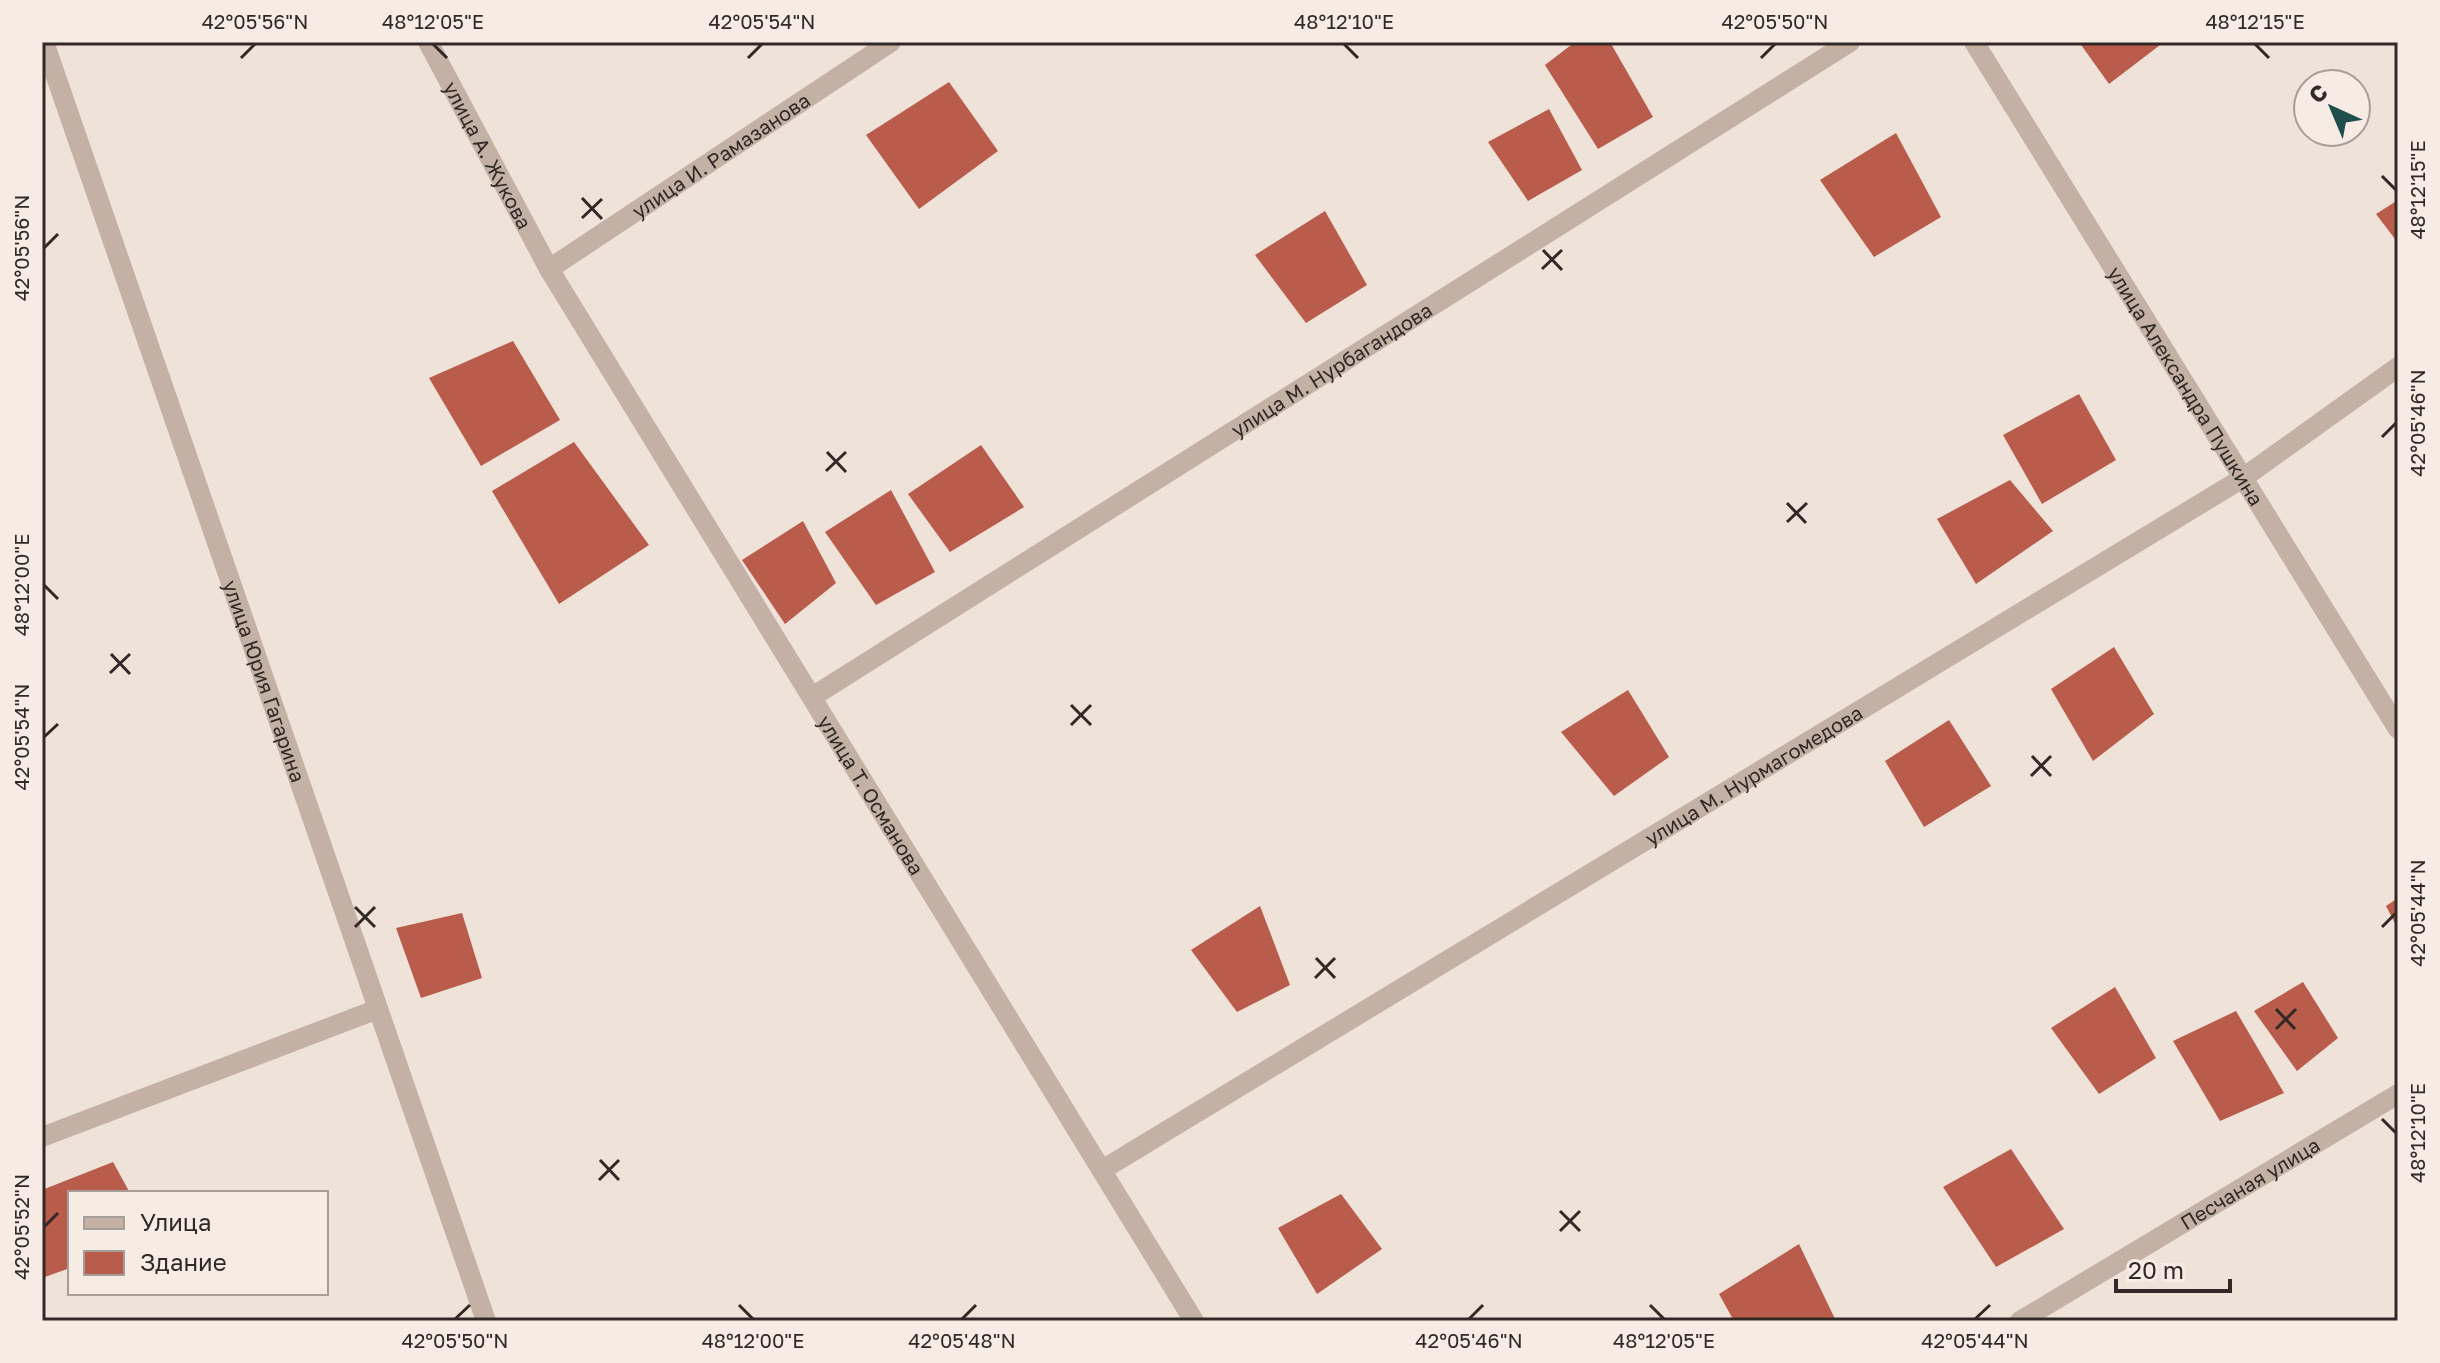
<svg xmlns="http://www.w3.org/2000/svg" width="2440" height="1363" viewBox="0 0 2440 1363" font-family="'Golos Text',sans-serif">
<style>
.building{fill:#b95c4c}
.lines{fill:none;stroke-linecap:round;stroke-linejoin:round}
.minor{stroke:#c4b1a6;stroke-width:20}
.ticks{fill:none;stroke:#322926;stroke-width:3}
.labels{text-anchor:middle;dominant-baseline:central;stroke-width:6;stroke-linejoin:round;paint-order:stroke}
.street-label{font-size:20px;fill:#322926;stroke:#f6ece4}
.neatline{fill:none;stroke:#322926;stroke-width:3}
.ticks-label{font-size:20px;text-anchor:middle;fill:#322926}
</style>
<rect width="100%" height="100%" fill="#eee2d9"/>
<!-- building -->
<path class="building" d="M1575 42H1610L1653 117 1598 149 1545 65Z
M2079 42H2164L2109 84Z
M949 82 998 151 919 209 866 135Z
M1549 109 1582 170 1528 201 1488 142Z
M1896 133 1941 217 1874 257 1820 180Z
M2398 200V243L2376 214Z
M1325 211 1367 285 1306 323 1255 255Z
M513 341 560 420 481 466 429 378Z
M2079 394 2116 460 2042 504 2003 435Z
M574 442 649 545 559 604 492 491Z
M981 445 1024 507 950 552 908 494Z
M2010 480 2053 531 1976 584 1937 519Z
M891 490 935 572 876 605 825 532Z
M803 521 836 583 785 624 742 560Z
M2114 647 2154 714 2093 761 2051 689Z
M1628 690 1669 757 1614 796 1561 732Z
M1949 720 1991 786 1924 827 1885 761Z
M2398 898V929L2386 906Z
M1260 906 1290 985 1237 1012 1191 950Z
M462 913 482 978 421 998 396 928Z
M2303 982 2338 1038 2297 1071 2254 1011Z
M2115 987 2156 1058 2099 1094 2051 1028Z
M2236 1011 2284 1093 2220 1121 2173 1041Z
M2011 1149 2064 1229 1996 1267 1943 1187Z
M113 1162 130 1193H70V1268L42 1278V1190Z
M1341 1194 1382 1249 1317 1294 1278 1228Z
M1799 1244 1836 1321H1734L1719 1294Z"/>
<g class="lines">
<!-- minor -->
<g class="minor">
<path id="s1" d="M44 42 486 1321"/>
<path id="s2" d="M428 42 549 269 1194 1321"/>
<path id="s3" d="M1974 42 2398 729"/>
<path id="s4" d="M549 269 891 42"/>
<path id="s5" d="M812 697 1850 42"/>
<path d="M42 1137 378 1009"/>
<path id="s6" d="M1102 1170 2243 478 2398 367"/>
<path id="s7" d="M2020 1321 2398 1094"/>
</g>
</g>
<!-- ticks -->
<path class="ticks" d="M433 44 447 58M1344 44 1358 58M2255 44 2269 58M241 58 255 44M748 58 762 44M1761 58 1775 44M2382 176 2396 190M582 198 602 219M582 218 602 199M44 248 58 234M1543 250 1562 270M1542 269 1562 250M2382 437 2396 423M827 452 846 472M826 471 846 452M1787 503 1806 523M1787 522 1807 503M44 585 58 599M111 654 130 674M110 673 130 654M1071 705 1091 725M1071 725 1091 705M44 737 58 724M2032 756 2051 776M2031 776 2051 756M355 907 375 927M355 927 375 907M2382 927 2396 913M1316 958 1335 978M1315 978 1335 958M2276 1009 2295 1029M2276 1029 2296 1009M2382 1119 2396 1133M600 1160 619 1180M599 1180 619 1160M1560 1211 1580 1231M44 1227 58 1213M1560 1231 1580 1211M739 1305 753 1319M1650 1305 1664 1319M455 1319 470 1305M962 1319 976 1305M1469 1319 1483 1305M1975 1319 1990 1305"/>
<g class="labels">
<!-- street labels -->
<g class="street-label">
<text stroke="none"><textPath href="#s2" startOffset="128">улица А. Жукова</textPath></text>
<text stroke="none"><textPath href="#s4" startOffset="206">улица И. Рамазанова</textPath></text>
<text stroke="none"><textPath href="#s5" startOffset="614">улица М. Нурбагандова</textPath></text>
<text stroke="none"><textPath href="#s3" startOffset="404">улица Александра Пушкина</textPath></text>
<text stroke="none"><textPath href="#s1" startOffset="676">улица Юрия Гагарина</textPath></text>
<text stroke="none"><textPath href="#s6" startOffset="762">улица М. Нурмагомедова</textPath></text>
<text stroke="none"><textPath href="#s2" startOffset="874">улица Т. Османова</textPath></text>
<text stroke="none"><textPath href="#s7" startOffset="268">Песчаная улица</textPath></text>
</g>
</g>
<!-- border -->
<rect width="2440" height="1363" fill="none" stroke="#f6ece4" stroke-width="88"/>
<!-- legend -->
<rect x="68" y="1191" width="260" height="104" fill="#f6ece4" stroke="#a89e98" stroke-width="2"/>
<rect x="84" y="1217" width="40" height="12" fill="#c4b1a6" stroke="#a89e98" stroke-width="2"/>
<text x="140" y="1231" font-size="24" fill="#322926">Улица</text>
<rect x="84" y="1251" width="40" height="24" fill="#b95c4c" stroke="#a89e98" stroke-width="2"/>
<text x="140" y="1271" font-size="24" fill="#322926">Здание</text>
<!-- north arrow -->
<g transform="translate(2332 108) rotate(316)"><circle r="38" fill="#f6ece4" stroke="#a89e98" stroke-width="2"/>
<path d="M0-6L14 30L0 20L-14 30Z" fill="#204e4d"/>
<text y="-12" font-size="22" font-weight="bold" text-anchor="middle" fill="#322926">С</text>
</g>
<!-- scale -->
<path d="M2116 1279v12h114v-12" fill="none" stroke="#322926" stroke-width="4"/>
<text x="2128" y="1279" font-size="24" fill="#322926" stroke="#f6ece4" stroke-width="6" paint-order="stroke">20 m</text>
<rect x="44" y="44" width="2352" height="1275" class="neatline"/>
<g class="ticks-label">
<text x="255" y="29">42°05'56"N</text>
<text x="433" y="29">48°12'05"E</text>
<text x="762" y="29">42°05'54"N</text>
<text x="1344" y="29">48°12'10"E</text>
<text x="1775" y="29">42°05'50"N</text>
<text x="2255" y="29">48°12'15"E</text>
<text transform="translate(2418 190) rotate(-90)" y="7">48°12'15"E</text>
<text transform="translate(22 248) rotate(-90)" y="7">42°05'56"N</text>
<text transform="translate(2418 423) rotate(-90)" y="7">42°05'46"N</text>
<text transform="translate(22 585) rotate(-90)" y="7">48°12'00"E</text>
<text transform="translate(22 737) rotate(-90)" y="7">42°05'54"N</text>
<text transform="translate(2418 913) rotate(-90)" y="7">42°05'44"N</text>
<text transform="translate(2418 1133) rotate(-90)" y="7">48°12'10"E</text>
<text transform="translate(22 1227) rotate(-90)" y="7">42°05'52"N</text>
<text x="455" y="1348">42°05'50"N</text>
<text x="753" y="1348">48°12'00"E</text>
<text x="962" y="1348">42°05'48"N</text>
<text x="1469" y="1348">42°05'46"N</text>
<text x="1664" y="1348">48°12'05"E</text>
<text x="1975" y="1348">42°05'44"N</text>
</g>
</svg>
